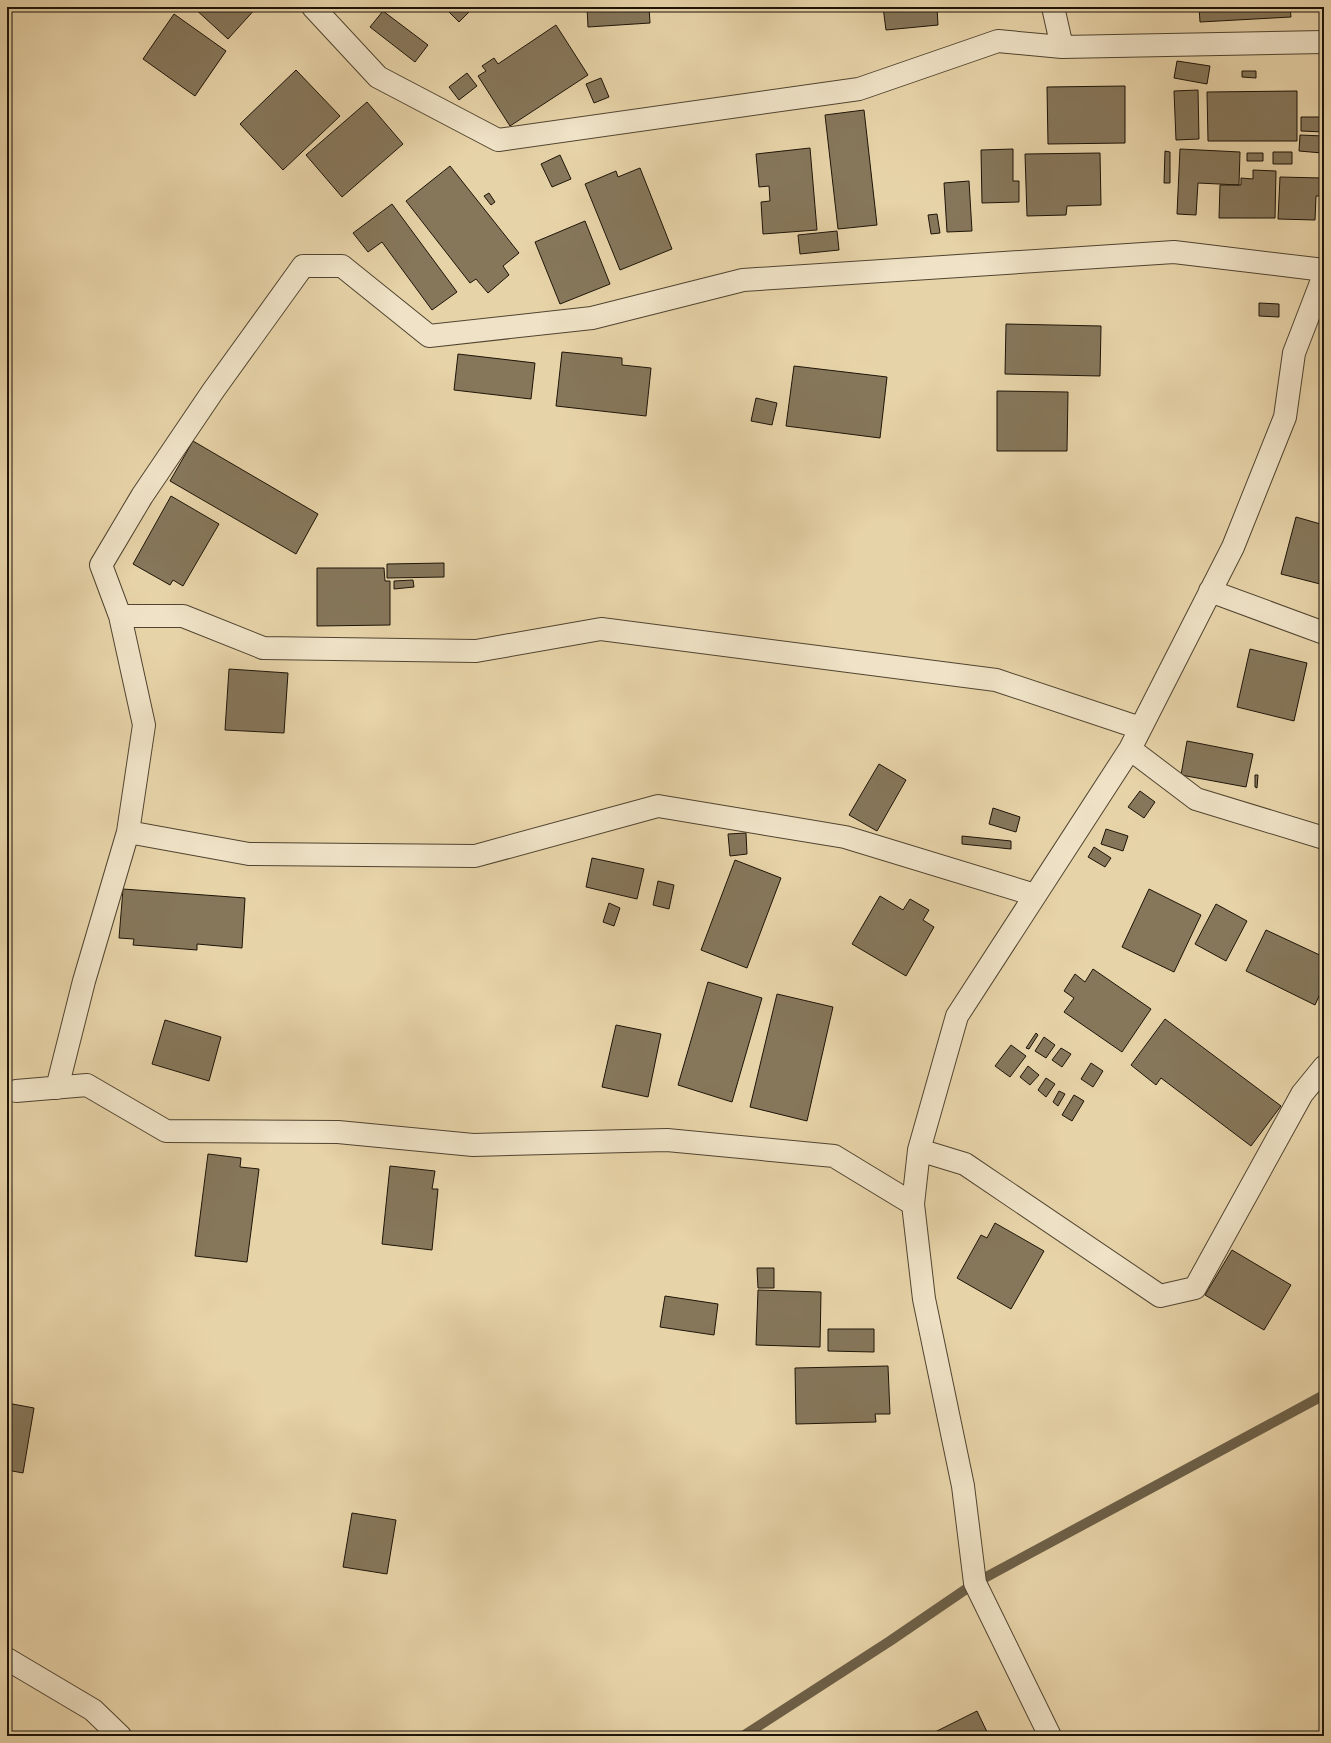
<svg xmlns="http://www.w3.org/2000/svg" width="1331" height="1743" viewBox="0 0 1331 1743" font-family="Cardo,serif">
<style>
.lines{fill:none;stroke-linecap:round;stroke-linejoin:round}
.stream{stroke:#6d6048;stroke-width:10}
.building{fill:#86775b;stroke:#1d1408}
.minor-casing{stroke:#504430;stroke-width:24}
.minor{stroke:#efe2c6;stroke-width:22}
</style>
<rect width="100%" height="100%" fill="#e7d3a8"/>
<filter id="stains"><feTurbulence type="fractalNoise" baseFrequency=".005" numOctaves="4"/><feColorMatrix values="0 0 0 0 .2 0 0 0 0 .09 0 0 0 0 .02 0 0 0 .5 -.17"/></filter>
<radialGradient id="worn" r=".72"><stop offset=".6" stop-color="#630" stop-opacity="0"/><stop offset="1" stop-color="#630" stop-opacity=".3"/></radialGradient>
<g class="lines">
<!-- stream -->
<path class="stream" d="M743 1736 890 1641 975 1583 1324 1395"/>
</g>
<!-- building -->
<path class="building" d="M193 7H257L228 39Z
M444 7H474L459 22Z
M587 7H649L650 23 588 27Z
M883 7H937L938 25 886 30Z
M1199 7H1290L1291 17 1200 22Z
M383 11 428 45 415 62 370 27Z
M174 14 226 51 195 96 143 59Z
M556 25 588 75 510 126 478 76 486 71 482 66 494 58 498 64Z
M1177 61 1210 66 1207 84 1174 78Z
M296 70 340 116 283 170 240 124Z
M1242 71H1256V78L1242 77Z
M467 73 477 86 459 100 449 87Z
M601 78 609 97 594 103 586 84Z
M1125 86V143L1048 144 1047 87Z
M1198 90 1199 139 1176 140 1174 91Z
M1297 91V141H1208L1207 92Z
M367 102 403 144 342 197 306 155Z
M864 110 877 225 838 229 825 115Z
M1301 117H1324V132L1301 131Z
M1300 135 1323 136 1322 153 1299 151Z
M810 148 817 230 763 234 761 202 770 201 769 186 759 187 756 154Z
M1013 149V181H1019V202L982 203 981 150Z
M1180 149 1240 152 1239 185 1198 183 1196 215 1177 214Z
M1165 151 1170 152V183H1164Z
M1273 152H1292V164H1273Z
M1100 153 1101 205 1067 206 1066 215 1027 216 1025 154Z
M1247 153H1263V161H1247Z
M560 155 571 179 552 187 541 164Z
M450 166 519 253 503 266 509 275 488 293 476 279 470 283 406 201Z
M640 168 672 249 620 270 585 184 616 171 618 177Z
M1253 170 1276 171 1275 218H1219L1220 185H1241V178L1253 179Z
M1280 177 1321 178V196H1316L1315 220 1278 219Z
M969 181 972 231 947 232 944 183Z
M489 193 495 202 491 205 484 196Z
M392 204 457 292 432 310 382 242 368 252 353 233Z
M937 214 940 233 931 234 928 215Z
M585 221 610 284 560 304 535 242Z
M837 231 839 250 800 254 798 235Z
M1259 303 1279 304V317L1259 316Z
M1006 324 1101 326 1100 376 1005 374Z
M562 352 622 358V365L651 368 646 416 556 406Z
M458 354 535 363 531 399 454 390Z
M794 366 887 377 880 438 786 426Z
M1324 377V392L1320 391Z
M997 391 1068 392 1067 451H997Z
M756 398 777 403 772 425 751 421Z
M193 441 318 514 296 554 170 481Z
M171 496 219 524 183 586 173 580 170 585 133 564Z
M1296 517 1324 525V585L1281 574Z
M444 563V577L387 578V564Z
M317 568H384L385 581H390V625L317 626Z
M413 580 414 587 394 589V581Z
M1250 649 1307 663 1294 721 1237 707Z
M229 669 288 673 284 733 225 730Z
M1187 741 1253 754 1246 787 1181 775Z
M879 764 906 780 877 831 849 815Z
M1255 775H1258L1257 788 1255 787Z
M1140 791 1155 802 1144 818 1128 807Z
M993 808 1020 817 1016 832 989 824Z
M1106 829 1128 836 1123 851 1101 844Z
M746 833 747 854 730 856 728 834Z
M962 836 1011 841V849L962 844Z
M1094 847 1111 858 1105 867 1088 857Z
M592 858 644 869 637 899 586 887Z
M735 860 781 878 747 968 701 950Z
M658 881 674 885 669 909 653 905Z
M123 889 245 898 242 948 197 944V950L133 945 134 939 119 938Z
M1149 889 1201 915 1174 972 1122 947Z
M880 896 903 910 910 899 929 910 923 920 934 927 906 976 852 944Z
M609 903 620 908 614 926 603 922Z
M1216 904 1247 921 1226 961 1195 944Z
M1266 930 1324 957V985L1315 1005 1246 971Z
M1093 969 1151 1009 1122 1052 1064 1012 1074 998 1064 991 1075 974 1085 982Z
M708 982 762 998 732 1102 678 1085Z
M777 994 833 1007 807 1121 750 1107Z
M1165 1019 1281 1106 1251 1146 1161 1078 1156 1085 1131 1065Z
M165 1020 221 1037 209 1081 152 1064Z
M616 1025 661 1034 648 1097 602 1087Z
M1036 1033 1038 1035 1029 1049 1026 1048Z
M1044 1037 1055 1045 1046 1058 1035 1051Z
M1011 1045 1026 1056 1010 1077 995 1066Z
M1061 1048 1071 1054 1062 1067 1052 1060Z
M1091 1063 1103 1071 1093 1087 1081 1079Z
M1028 1066 1039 1075 1030 1085 1020 1077Z
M1046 1078 1055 1084 1046 1097 1038 1090Z
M1059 1091 1065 1094 1058 1106 1053 1102Z
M1074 1095 1084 1101 1072 1121 1062 1115Z
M208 1154 241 1158 240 1167 259 1169 247 1262 195 1256Z
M390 1166 435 1171 432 1189H438L432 1250 382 1244Z
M995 1223 1044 1251 1011 1309 957 1278 981 1235 987 1238Z
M1232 1250 1291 1285 1264 1330 1205 1295Z
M757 1268H774V1288H758Z
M758 1290 821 1292 820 1347 756 1345Z
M665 1296 718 1304 714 1335 660 1327Z
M828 1329H874V1352L828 1351Z
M888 1366 890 1414H875L876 1422 796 1424 795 1368Z
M7 1403 34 1408 23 1473 7 1470Z
M352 1513 396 1520 387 1574 343 1567Z
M977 1711 989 1736H927Z"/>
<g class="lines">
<defs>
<path id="minor" d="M313 7 378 77 498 140 859 89 998 41 1062 47 1324 42
M1053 7 1062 47
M1210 591 1324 633
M1140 728 996 680 601 629 476 651 263 648 183 616H120L101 565 142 496 213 391 303 266H342L429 336 592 318 743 280 1174 252 1324 270
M1130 749 1196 799 1324 838
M128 832 249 854 475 856 658 806 845 837 1035 895
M57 1088 84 981 128 832 144 725 120 616
M16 1091 87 1085 166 1131 338 1132 473 1145 667 1140 834 1156 913 1204
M919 1150 965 1164 1160 1296 1195 1288 1302 1094 1324 1067
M7 1659 93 1710 120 1736
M1050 1736 975 1583 963 1486 924 1299 913 1204 919 1150 957 1016 1130 749 1233 547 1285 417 1294 353 1324 275"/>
</defs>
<!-- minor casing -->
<use href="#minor" class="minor-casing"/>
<!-- minor -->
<use href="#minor" class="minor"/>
</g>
<!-- margin -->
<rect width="1331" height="1743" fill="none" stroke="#e7d3a8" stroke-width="24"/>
<rect x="8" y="8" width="1315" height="1727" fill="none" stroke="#1d1408" stroke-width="2"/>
<rect x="12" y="12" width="1307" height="1719" fill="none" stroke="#1d1408"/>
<rect width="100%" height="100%" filter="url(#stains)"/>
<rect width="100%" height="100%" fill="url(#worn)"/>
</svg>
